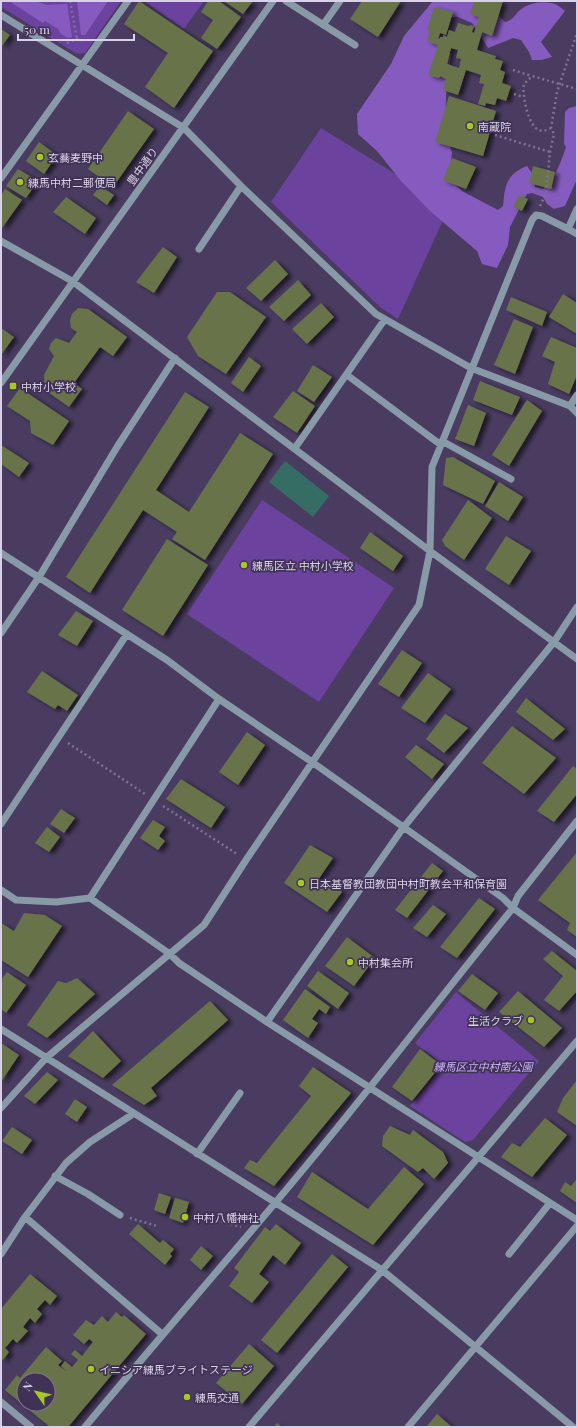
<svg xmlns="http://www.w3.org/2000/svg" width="578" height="1428" viewBox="0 0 578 1428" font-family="'Playfair Display','Noto Sans JP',serif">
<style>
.green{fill:#6b429e}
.forest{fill:#865bbf}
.water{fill:#356d64}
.building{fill:#677349;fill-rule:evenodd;filter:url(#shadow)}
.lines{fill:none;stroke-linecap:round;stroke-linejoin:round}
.path{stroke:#7e7292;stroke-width:2.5;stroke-dasharray:2 3;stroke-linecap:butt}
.minor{stroke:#8899a7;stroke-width:7}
.poi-dot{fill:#a6c821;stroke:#403255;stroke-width:1.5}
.labels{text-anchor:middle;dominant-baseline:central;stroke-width:3.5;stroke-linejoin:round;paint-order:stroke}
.poi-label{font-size:11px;fill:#d9d1e8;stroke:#403255;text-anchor:start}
.street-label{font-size:11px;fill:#d9d1e8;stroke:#403255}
.park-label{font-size:11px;font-style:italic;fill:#cdb0fd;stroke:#403255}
</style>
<defs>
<filter id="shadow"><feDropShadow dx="4.5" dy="2.5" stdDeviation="2" flood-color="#0009"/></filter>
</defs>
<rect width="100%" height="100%" fill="#4a3c61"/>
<!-- green -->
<path class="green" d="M1 1H121L85 53 77 54 1 7Z
M144 1H204L184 29Z
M321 128 449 207 398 319 380 307 271 202Z
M262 500 394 588 319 702 187 614Z
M456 992 539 1061 473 1140 465 1142 410 1106 444 1065 415 1043Z"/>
<!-- forest -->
<path class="forest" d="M12 1H35L47 5 64 4 67 3 72 37 68 38 61 34 58 29 45 21 43 23 12 3Z
M77 1H108L85 35H81Z
M433 1H484L505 22C513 20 513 17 519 11 528 2 547 0 557 5 560 7 563 9 565 11L541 42 552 57 541 60H532L529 52 521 40 513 38 488 48 472 23 458 17H447L438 23C440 36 441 46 451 54L446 95 445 136 452 152 449 179 462 191 498 210 503 206C505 186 506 174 527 166L534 176 535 187 543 189C555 179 561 162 566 147L564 144 565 112 569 108 577 106V179L565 206 554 209 547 204 543 197 532 193 527 194 510 227 508 245 497 268 482 264 477 251 430 211 401 181 377 151 358 134 357 114 391 64 404 36Z"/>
<!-- water -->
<path class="water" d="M285 461 329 496 313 517 269 482Z"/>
<!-- building -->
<path class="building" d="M139 1 213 51 174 108 145 87 168 53 124 24Z
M208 1H219L241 17 217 49 201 38 213 20 201 12Z
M224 1H253L243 14Z
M362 1H401L378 37 350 19Z
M474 1H503L492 36 482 32 477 50 496 56 495 59 503 61 500 70 505 72 502 83 511 86 506 101 497 98 495 105 486 103 485 106 478 104 484 84 479 83 481 75 466 70 458 95 443 90 446 79 440 76 439 78 428 75 438 45 427 41 430 31 427 30 434 7 453 12 446 35 440 33 438 38 440 39V37H443V35L447 37 449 30 455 32 458 23 469 26 470 25 474 26 472 32 474 33 479 17 470 14ZM451 48 458 50 456 58 461 59 459 68 447 64Z
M1 29 10 35 1 47Z
M449 96 496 111 483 156 435 142Z
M128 111 154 129 113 187 88 169Z
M39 142 57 155 44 174 26 161Z
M452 158 476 167 466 189 443 180Z
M533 166 555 172 551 189 529 183Z
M18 169 38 181 26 198 6 186Z
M100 186 114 195 107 205 93 195Z
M5 189 22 200 2 228 1 227V195Z
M519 195 528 199 522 211 513 207Z
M66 197 96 218 85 234 53 212Z
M163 247 177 257 154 293 136 282Z
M275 260 288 274 261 301 246 288Z
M298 280 311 295 284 321 269 307Z
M217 292H230L266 317 226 374 198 356 187 337Z
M563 294 577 303V334L549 317Z
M511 297 547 312 542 326 506 310Z
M321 303 334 317 307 344 292 329Z
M78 308 88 309 127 337 113 356 100 347 74 383 82 389 69 407 45 390 44 375 54 356 49 349 51 343 56 338 69 343 77 332 71 328 70 320 72 314Z
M514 319 533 327 515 374 494 365Z
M1 328 14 337 1 355Z
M551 337 577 348V375L569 394 548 384 555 362 542 356Z
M249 357 261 366 243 392 231 383Z
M313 365 332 377 314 402 297 391Z
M480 381 520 397 512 415 473 400Z
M20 388 69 421 53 445 31 433 30 421 7 406Z
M293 391 315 406 297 433 273 417Z
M185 392 209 407 156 490 189 512 240 433 273 454 205 560 172 539 177 532 143 510 90 593 66 577Z
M527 400 542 411 509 466 492 455Z
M468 405 486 413 474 446 455 439Z
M1 445 29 463 19 477 1 464Z
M453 457 495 481 483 504 443 485 446 458Z
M499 482 523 497 508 521 485 506Z
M468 500 492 518 464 560 445 546 442 540Z
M370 532 403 556 393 571 360 548Z
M506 536 531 551 509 585 485 569Z
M167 539 208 565 163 636 122 610Z
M76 611 93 621 77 646 58 635Z
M402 650 422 663 399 697 378 684Z
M42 671 78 695 67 711 58 705 55 709 27 692Z
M428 673 451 689 425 723 401 708Z
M526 698 565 729 553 740 516 712Z
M445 714 468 728 444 753 426 739Z
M512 726 556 758 524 794 482 763Z
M247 732 265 745 238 785 219 772Z
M416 745 444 764 432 779 405 757Z
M573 766 577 769V794L554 822 537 811Z
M181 779 225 807 211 828 166 799Z
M61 809 75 818 64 833 50 824Z
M153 820 165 827 159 836 165 841 158 850 140 838Z
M47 827 60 837 49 852 35 843Z
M310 845 333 858 318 880 327 885 336 887 342 892 327 912 284 883Z
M577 852V937L567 930 570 923 538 900Z
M432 863 443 871 407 918 395 910Z
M479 898 495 909 457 958 440 947Z
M433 905 446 914 427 937 413 928Z
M24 913 45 915 62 926 28 977 1 960V923L14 931Z
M347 937 375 958 354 986 325 966Z
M552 951 577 971V991L559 1011 544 1000 563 976 543 959Z
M318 971 349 993 338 1009 307 986Z
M7 972 26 985 6 1013 1 1009V980Z
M472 974 498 993 485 1010 458 991Z
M77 978 95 994 47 1038 27 1025 58 981 66 983Z
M305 989 330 1007 326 1014 319 1009 312 1019 318 1023 308 1038 283 1020Z
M518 991 562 1028 544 1047 499 1012Z
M210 1001 228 1020 151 1088 157 1096 144 1105 112 1085Z
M93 1031 121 1061 103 1078 68 1056Z
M1 1043 19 1055 1 1082Z
M420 1049 441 1065 412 1101 392 1087Z
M313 1067 351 1093 274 1186 244 1168 250 1160 257 1163 311 1096 299 1086Z
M47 1072 58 1080 35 1104 24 1096Z
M577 1080V1126L557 1112 563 1098Z
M75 1099 87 1107 77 1122 65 1114Z
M545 1118 567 1135 532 1177 501 1157 512 1143 520 1147Z
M390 1126 410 1135 413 1130 443 1152 448 1163 434 1179 423 1168 418 1172 382 1146 383 1136Z
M12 1127 32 1140 22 1154 2 1141Z
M404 1167 424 1184 373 1245 297 1197 312 1172 368 1209Z
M577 1179V1203L560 1191 565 1182 571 1186Z
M159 1193 171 1197 165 1214 154 1210Z
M175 1198 189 1202 183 1223 169 1218Z
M138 1224 160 1243 163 1240 174 1249 170 1254 172 1256 165 1265 129 1234Z
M276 1224 301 1243 285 1265 273 1255 259 1274 269 1282 252 1303 229 1286 239 1272 234 1268 265 1227 270 1231Z
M201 1246 213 1256 201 1270 190 1260Z
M332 1254 348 1267 277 1353 261 1340Z
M30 1274 57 1296 50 1305 45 1300 37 1309 42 1314 35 1323 30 1318 23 1327 28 1331 17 1343 13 1339 5 1348 9 1352 3 1360 1 1358V1309Z
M116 1312 122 1317 124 1315 146 1334 68 1427H50L5 1390 17 1375 20 1378 46 1347 62 1361 58 1365 67 1372 61 1366 65 1361 72 1367 78 1360 71 1354 75 1350 82 1356 93 1342 89 1339 84 1344 73 1335 86 1320 94 1325 102 1316 108 1322ZM24 1380H48V1404H24Z
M249 1344 274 1366 242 1404 216 1383Z
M437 1414 452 1427H426Z
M277 1423 282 1427H274Z"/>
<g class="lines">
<!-- path -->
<path class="path" d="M46 1H50
M70 1 77 39
M67 43 77 39 86 41
M513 70 532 76
M514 94 523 97
M551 128C547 130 543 132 539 130 528 126 522 95 524 84L532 76 577 89
M495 135 550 152
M540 206 546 193 550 152 554 134 551 128 557 92 577 33
M68 743 145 794
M163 806 237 854
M197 1214 241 1227
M130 1218 157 1226"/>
<!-- minor -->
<path class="minor" d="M286 1 355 45
M1 15 184 128 241 186 376 314 471 368 570 406 577 413
M323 25 340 1
M1 178 128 1
M568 229 577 234
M1 241 72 281 430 551 577 659
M199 249 241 186
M347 375 441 445
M1 383 273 1
M570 406 577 395
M442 441 511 479
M295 448 385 319
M1 553 167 660 219 699 312 762 503 898 513 908 577 955
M1 633 39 577 117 447 175 358
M1 824 127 634
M1 890 16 900 56 902 90 898 170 954 179 963 267 1022 577 1220
M90 898 219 699
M267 1022 403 828 554 642 577 607
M1 1029 382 1270 573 1427
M1 1108 46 1058 204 925 246 860 419 605 430 551 432 467 532 220 536 215 542 216 568 229 577 209
M197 1154 240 1093
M55 1176 88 1194 120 1215
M25 1217 162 1334
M1 1254 25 1217 66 1163 90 1142 133 1114
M509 1254 550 1203
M1 1402 31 1427
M85 1427C147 1352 212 1278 275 1203 357 1107 433 1006 513 908L518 896 577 821
M249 1427 577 1041
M408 1427 577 1226"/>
</g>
<!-- markers -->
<g class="poi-dot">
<circle cx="470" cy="126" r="4"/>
<circle cx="40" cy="157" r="4"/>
<circle cx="20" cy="182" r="4"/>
<rect x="9" y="382" width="8" height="8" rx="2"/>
<circle cx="244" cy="565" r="4"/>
<circle cx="301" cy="883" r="4"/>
<circle cx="350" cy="962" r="4"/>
<circle cx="531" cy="1020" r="4"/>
<circle cx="185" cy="1217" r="4"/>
<circle cx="91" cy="1369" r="4"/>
<circle cx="187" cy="1397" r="4"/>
</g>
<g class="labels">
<!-- poi labels -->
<g class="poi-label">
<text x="478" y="126">南蔵院</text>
<text x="48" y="157">玄蕎麦野中</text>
<text x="28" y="182">練馬中村二郵便局</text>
<text x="21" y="386">中村小学校</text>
<text x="252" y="565">練馬区立 中村小学校</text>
<text x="309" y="883">日本基督教団教団中村町教会平和保育園</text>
<text x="358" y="962">中村集会所</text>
<text x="523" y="1020" text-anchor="end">生活クラブ</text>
<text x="193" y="1217">中村八幡神社</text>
<text x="99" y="1369">イニシア練馬ブライトステージ</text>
<text x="195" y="1397">練馬交通</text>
</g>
<!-- street labels -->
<g class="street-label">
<text transform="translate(142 166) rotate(-54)">豊中通り</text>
</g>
<!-- park labels -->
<g class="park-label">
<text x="483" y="1066">練馬区立中村南公園</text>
</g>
</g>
<!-- border -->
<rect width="578" height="1428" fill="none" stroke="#d9d1e8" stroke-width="4"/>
<!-- north arrow -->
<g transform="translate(36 1392) rotate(304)"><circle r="19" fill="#403255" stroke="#7d7290"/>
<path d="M0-3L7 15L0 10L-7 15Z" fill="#a6c821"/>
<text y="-6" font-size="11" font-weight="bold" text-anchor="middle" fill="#d9d1e8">N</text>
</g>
<!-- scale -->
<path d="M18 34v6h116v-6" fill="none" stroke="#d9d1e8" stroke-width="2"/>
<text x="24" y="34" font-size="12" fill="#d9d1e8" stroke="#403255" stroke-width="3" paint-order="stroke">50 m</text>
</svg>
